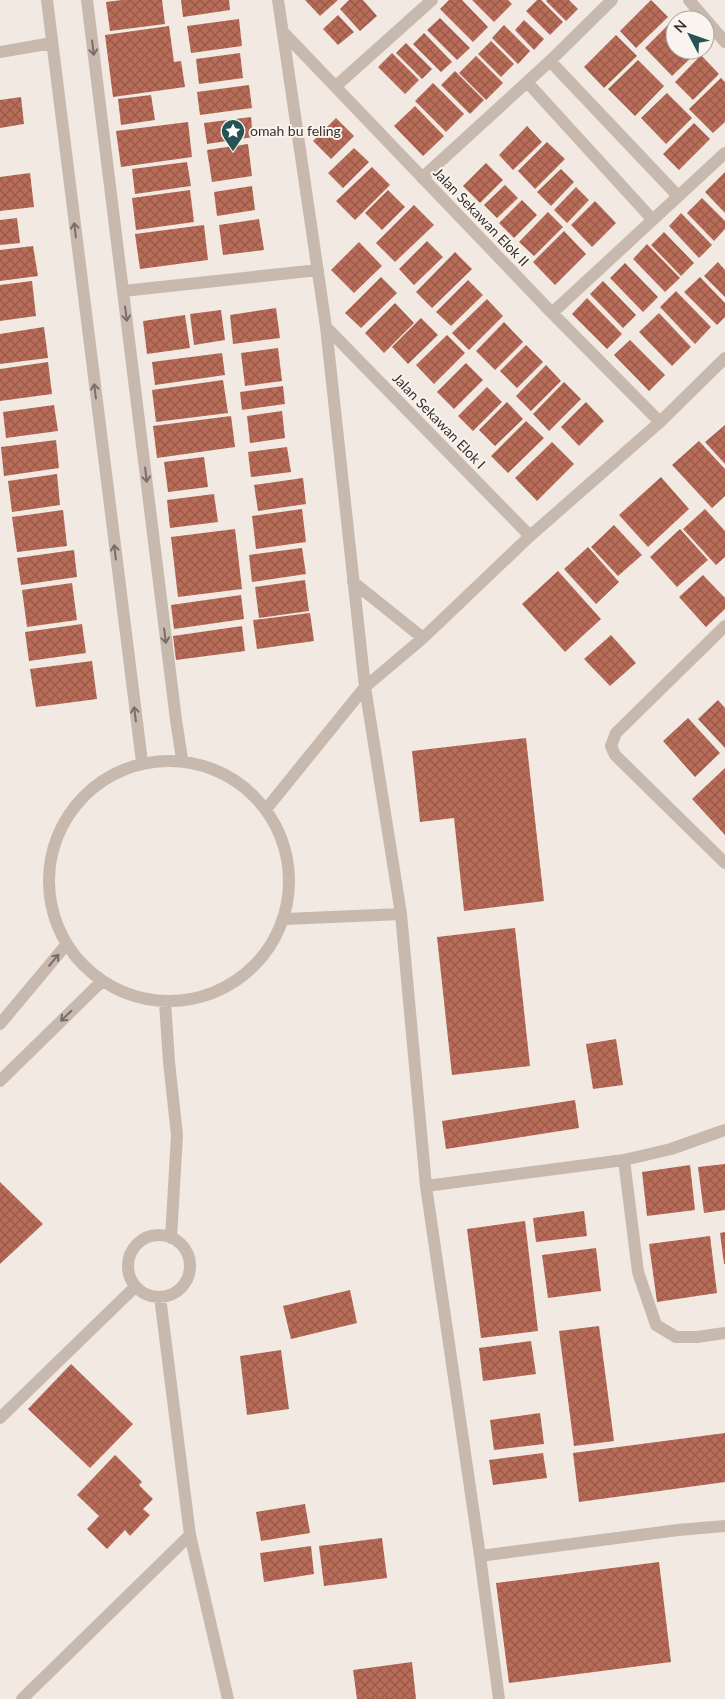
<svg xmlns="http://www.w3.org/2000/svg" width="725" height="1699" font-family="Lato,sans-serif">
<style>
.building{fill:url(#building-cross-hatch)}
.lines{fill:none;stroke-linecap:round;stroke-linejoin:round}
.minor{stroke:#c8b9af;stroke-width:12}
.oneway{stroke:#796d67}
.labels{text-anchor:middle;stroke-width:4;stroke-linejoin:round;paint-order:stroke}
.poi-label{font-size:14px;fill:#382f2c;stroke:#f9f4ee;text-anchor:start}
.street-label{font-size:14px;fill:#382f2c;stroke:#f9f4ee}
</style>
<defs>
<pattern id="building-cross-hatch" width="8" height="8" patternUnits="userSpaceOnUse" patternTransform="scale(1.25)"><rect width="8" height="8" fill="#b96c58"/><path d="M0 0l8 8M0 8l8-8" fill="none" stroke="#975949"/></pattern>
</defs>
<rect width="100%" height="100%" fill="#f1e9e2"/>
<!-- building -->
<path class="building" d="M122,0h40l3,24 -55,7 -4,-29z
M181,0h48l1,10 -47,7z
M305,0h33l-18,16z
M349,0h14l14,16 -17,15 -20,-22z
M449,0h13l26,27 -15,15 -33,-33z
M472,0h36l4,4 -18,18z
M537,0h4l22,22 -13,13 -24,-24z
M547,0h22l9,9 -12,12 -20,-20z
M651,0l17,17 -32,31 -16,-17z
M338,15l16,17 -16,13 -15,-16z
M440,18l30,30 -13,12 -30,-30z
M239,19l3,27 -51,7 -4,-27z
M524,20l20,19 -10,11 -19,-20z
M669,24l6,7v19h19l2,3 -24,23 -27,-28z
M504,25l26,26 -12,13 -26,-26z
M169,26l5,36 7,-1 4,26 -72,10 -8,-62z
M424,33l28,29 -11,10 -28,-28z
M616,35l21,21 -33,32 -20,-21z
M491,41l23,23 -13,13 -23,-23z
M406,43l26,26 -10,10 -26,-26z
M240,53l3,25 -44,6 -3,-25z
M392,53l27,27 -14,14 -27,-27z
M701,55l18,19 -26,26 -18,-18z
M476,56l27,27 -17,17 -27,-27z
M638,60l26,26 -29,30 -27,-27z
M455,71l29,29 -14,14 -29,-29z
M721,78l4,4v40l-12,11 -24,-24z
M433,83l31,31 -18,18 -31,-31z
M249,85l3,23 -52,7 -3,-23z
M667,93l25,25 -26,26 -25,-26z
M151,95l4,25 -34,5 -3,-26z
M21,97l3,27 -24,4v-28z
M415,106l29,30 -21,20 -29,-30z
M251,117l2,20 -46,7 -3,-21z
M336,118l18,18 -23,23 -18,-18z
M188,122l4,35 -71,10 -5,-36z
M694,123l16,16 -31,31 -16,-16z
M527,126l15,16 -29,28 -14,-15z
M547,142l18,17 -30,30 -17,-18z
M248,144l4,32 -40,6 -5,-32z
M354,148l15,14 -26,26 -15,-15z
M187,162l4,24 -56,8 -3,-25z
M486,163l17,17 -23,23 -17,-17z
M372,167l18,18 -35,35 -19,-19z
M561,169l13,13 -23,24 -14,-14z
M725,172v41l-20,-21z
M30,173l4,34 -34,4v-34z
M505,185l13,13 -21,20 -13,-13z
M252,186l3,24 -38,6 -3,-24z
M576,187l13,13 -22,23 -13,-13z
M190,190l4,32 -58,8 -4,-32z
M388,190l17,17 -23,23 -17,-17z
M702,198l23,23v8l-11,12 -27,-28z
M522,200l15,15 -23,23 -15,-15z
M595,201l21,22 -24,24 -21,-22z
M414,205l20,20 -39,37 -19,-19z
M548,212l15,15 -29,29 -15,-14z
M681,213l31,32 -13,13 -30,-32z
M17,218l3,25 -20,2v-25z
M259,219l5,31 -41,5 -4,-30z
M204,225l4,35 -68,9 -5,-35z
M564,231l22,23 -31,31 -22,-23z
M664,232l30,31 -13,13 -30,-31z
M427,241l16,16 -29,28 -15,-16z
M359,242l23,24 -28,27 -23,-23z
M647,244l33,34 -15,14 -32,-33z
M33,246l5,30 -38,5v-31z
M455,252l17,17 -40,39 -16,-16z
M718,262l7,8v27l-21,-21z
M625,263l33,34 -15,15 -33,-34z
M381,277l16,16 -36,35 -16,-15z
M700,277l25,26v14l-8,8 -33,-33z
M468,280l15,15 -32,31 -15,-14z
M32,281l4,35 -36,5v-36z
M603,281l33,34 -13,13 -33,-34z
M676,291l35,36 -16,17 -35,-37z
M587,298l35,36 -15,15 -35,-35z
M487,299l16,17 -34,34 -17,-17z
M395,303l19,20 -30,30 -19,-20z
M276,308l4,30 -47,6 -3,-29z
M221,310l4,30 -31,5 -4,-31z
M659,313l32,34 -19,19 -33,-34z
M185,315l5,33 -43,6 -4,-33z
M421,318l17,17 -30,29 -16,-17z
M504,322l19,20 -28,28 -19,-19z
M44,327l4,31 -48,6v-30z
M447,335l18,18 -31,31 -18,-19z
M630,340l35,35 -16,16 -35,-36z
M526,345l17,17 -26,26 -17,-17z
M278,348l4,33 -37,5 -4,-33z
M222,353l3,22 -70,10 -3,-23z
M48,362l4,32 -52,7v-32z
M466,363l17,17 -29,29 -17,-17z
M546,365l15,16 -30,30 -15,-15z
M223,380l5,33 -72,9 -4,-32z
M564,382l17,17 -32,32 -16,-17z
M283,386l2,18 -43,6 -2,-18z
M487,387l15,15 -29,29 -15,-15z
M507,402l16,17 -28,27 -16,-16z
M586,402l18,19 -25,25 -18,-19z
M54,405l4,26 -52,7 -3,-26z
M282,411l3,27 -35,5 -3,-27z
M231,416l4,31 -78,11 -4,-32z
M526,421l18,17 -36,35 -17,-17z
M725,425v39l-20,-22z
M56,440l3,28 -55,8 -3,-29z
M699,441l26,28v27l-13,12 -40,-43z
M552,442l22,22 -37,37 -22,-23z
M287,447l4,25 -40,5 -3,-25z
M204,457l4,30 -40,5 -4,-30z
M57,474l3,31 -48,7 -4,-31z
M661,477l28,32 -41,38 -29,-32z
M303,478l3,26 -48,7 -4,-26z
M214,494l4,28 -48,6 -3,-28z
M302,509l4,33 -50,7 -4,-33z
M705,509l20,22v26l-9,8 -33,-36z
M63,510l4,36 -50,6 -5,-35z
M614,525l28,30 -24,21 -27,-29z
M235,529l7,60 -64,8 -7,-60z
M680,529l28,31 -31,27 -27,-30z
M588,547l31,35 -23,22 -32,-35z
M302,548l4,26 -54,8 -3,-27z
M74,550l3,27 -56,8 -4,-27z
M558,571l43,48 -36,33 -43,-48z
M703,575l22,23v11l-19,18 -27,-30z
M305,580l4,31 -50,7 -4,-31z
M72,583l5,37 -50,7 -5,-37z
M241,595l3,24 -70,10 -3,-24z
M310,613l4,28 -57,8 -4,-29z
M82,624l4,29 -57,8 -4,-29z
M242,626l3,25 -69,9 -3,-24z
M611,635l25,28 -26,23 -26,-27z
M92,661l5,38 -61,8 -6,-38z
M718,700l7,8v40l-27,-29z
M688,718l32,35 -25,24 -32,-36z
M526,738l18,163 -80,10 -10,-93 -34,4 -8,-71z
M725,768v67l-33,-36z
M515,928l15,138 -78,9 -15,-138z
M616,1039l7,46 -30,4 -7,-45z
M575,1100l4,28 -133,21 -4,-28z
M725,1164v46l-21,3 -6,-46z
M690,1165l5,45 -48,6 -5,-44z
M0,1182l43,42 -43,40z
M584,1211l3,25 -51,6 -3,-24z
M525,1221l13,110 -57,7 -14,-109z
M725,1232v32h-1l-4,-31z
M710,1236l7,57 -60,9 -8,-58z
M596,1248l5,43 -53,7 -6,-43z
M350,1290l7,33 -66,16 -8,-33z
M599,1326l15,115 -40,5 -15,-115z
M531,1341l5,33 -53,7 -4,-33z
M281,1350l8,59 -42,6 -7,-59z
M71,1364l62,60 -43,44 -62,-59z
M540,1413l4,31 -50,6 -4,-30z
M725,1433v49l-146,20 -6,-49z
M543,1453l4,25 -54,7 -4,-25z
M115,1455l27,27 -3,3 14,14 -10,10 7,6 -20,21 -5,-6 -18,19 -20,-20 12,-13 -22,-21z
M305,1504l5,29 -49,8 -5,-29z
M382,1538l5,40 -63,8 -5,-40z
M311,1546l3,28 -50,8 -4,-29z
M659,1562l12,100 -162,21 -13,-100z
M412,1662l4,37h-59l-4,-29z"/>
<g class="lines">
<!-- minor -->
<path class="minor" d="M47,0l95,762
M87,0l89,720 6,39
M278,0l48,327 39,360 36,227 25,272 54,370 19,143
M689,0l36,42
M283,32l269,281 108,109
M0,52l52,-9
M550,61l128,135
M527,82l125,137
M336,86l96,-86
M422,178l128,-117 62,-61
M123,291l195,-21
M552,313l173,-160
M326,327l204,209
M353,582l70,56
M725,626l-109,107 -5,13 4,9 110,108
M49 881a120 120 0 1 1 240 0a120 120 0 1 1-240 0Z
M267,808l98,-121 58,-49 107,-102 130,-114 65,-64
M285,919l116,-5
M165,1002l4,60 8,73 -6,103
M0,1024l66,-79
M0,1081l101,-99
M624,1160l14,112 18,53 20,12h21l28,-4
M426,1186l198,-26 47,-11 54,-19
M128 1266a31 31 0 1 1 62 0a31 31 0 1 1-62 0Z
M160,1297l30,238 38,164
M0,1418l135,-131
M480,1556l198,-26 47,-4
M22,1699l168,-164"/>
</g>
<!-- one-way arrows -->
<defs><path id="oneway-shaft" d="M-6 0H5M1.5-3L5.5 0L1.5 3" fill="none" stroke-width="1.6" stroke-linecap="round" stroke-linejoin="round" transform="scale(1.25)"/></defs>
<g class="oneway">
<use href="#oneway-shaft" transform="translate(93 48) rotate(83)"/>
<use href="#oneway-shaft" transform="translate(75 230) rotate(-97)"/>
<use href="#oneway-shaft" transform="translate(126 314) rotate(83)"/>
<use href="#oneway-shaft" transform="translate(95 391) rotate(-97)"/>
<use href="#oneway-shaft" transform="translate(146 475) rotate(83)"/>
<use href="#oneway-shaft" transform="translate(115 552) rotate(-97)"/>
<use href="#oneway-shaft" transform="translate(165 636) rotate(83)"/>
<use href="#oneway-shaft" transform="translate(135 714) rotate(-97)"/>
<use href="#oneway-shaft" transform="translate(54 960) rotate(-50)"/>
<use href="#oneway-shaft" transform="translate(66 1016) rotate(136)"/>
</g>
<!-- icons -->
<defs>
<g id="sight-pin" transform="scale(1.25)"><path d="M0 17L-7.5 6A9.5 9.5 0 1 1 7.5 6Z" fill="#265455" stroke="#f9f4ee"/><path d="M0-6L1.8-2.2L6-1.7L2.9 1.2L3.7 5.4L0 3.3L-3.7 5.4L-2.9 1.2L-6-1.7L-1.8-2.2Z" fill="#fff"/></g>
</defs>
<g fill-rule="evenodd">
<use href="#sight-pin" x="233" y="131"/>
</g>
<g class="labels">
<!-- poi labels -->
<g class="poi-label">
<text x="250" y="136">omah bu feling</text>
</g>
<!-- street labels -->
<g class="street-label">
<text transform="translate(481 217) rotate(46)" y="5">Jalan Sekawan Elok II</text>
<text transform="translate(439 421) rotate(46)" y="5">Jalan Sekawan Elok I</text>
</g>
</g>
<!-- north arrow -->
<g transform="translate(690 35) rotate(311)"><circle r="24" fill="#f9f4ee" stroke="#aca5a0"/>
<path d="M0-4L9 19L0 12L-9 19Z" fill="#265455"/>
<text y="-8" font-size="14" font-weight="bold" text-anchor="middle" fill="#382f2c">N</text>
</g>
</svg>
